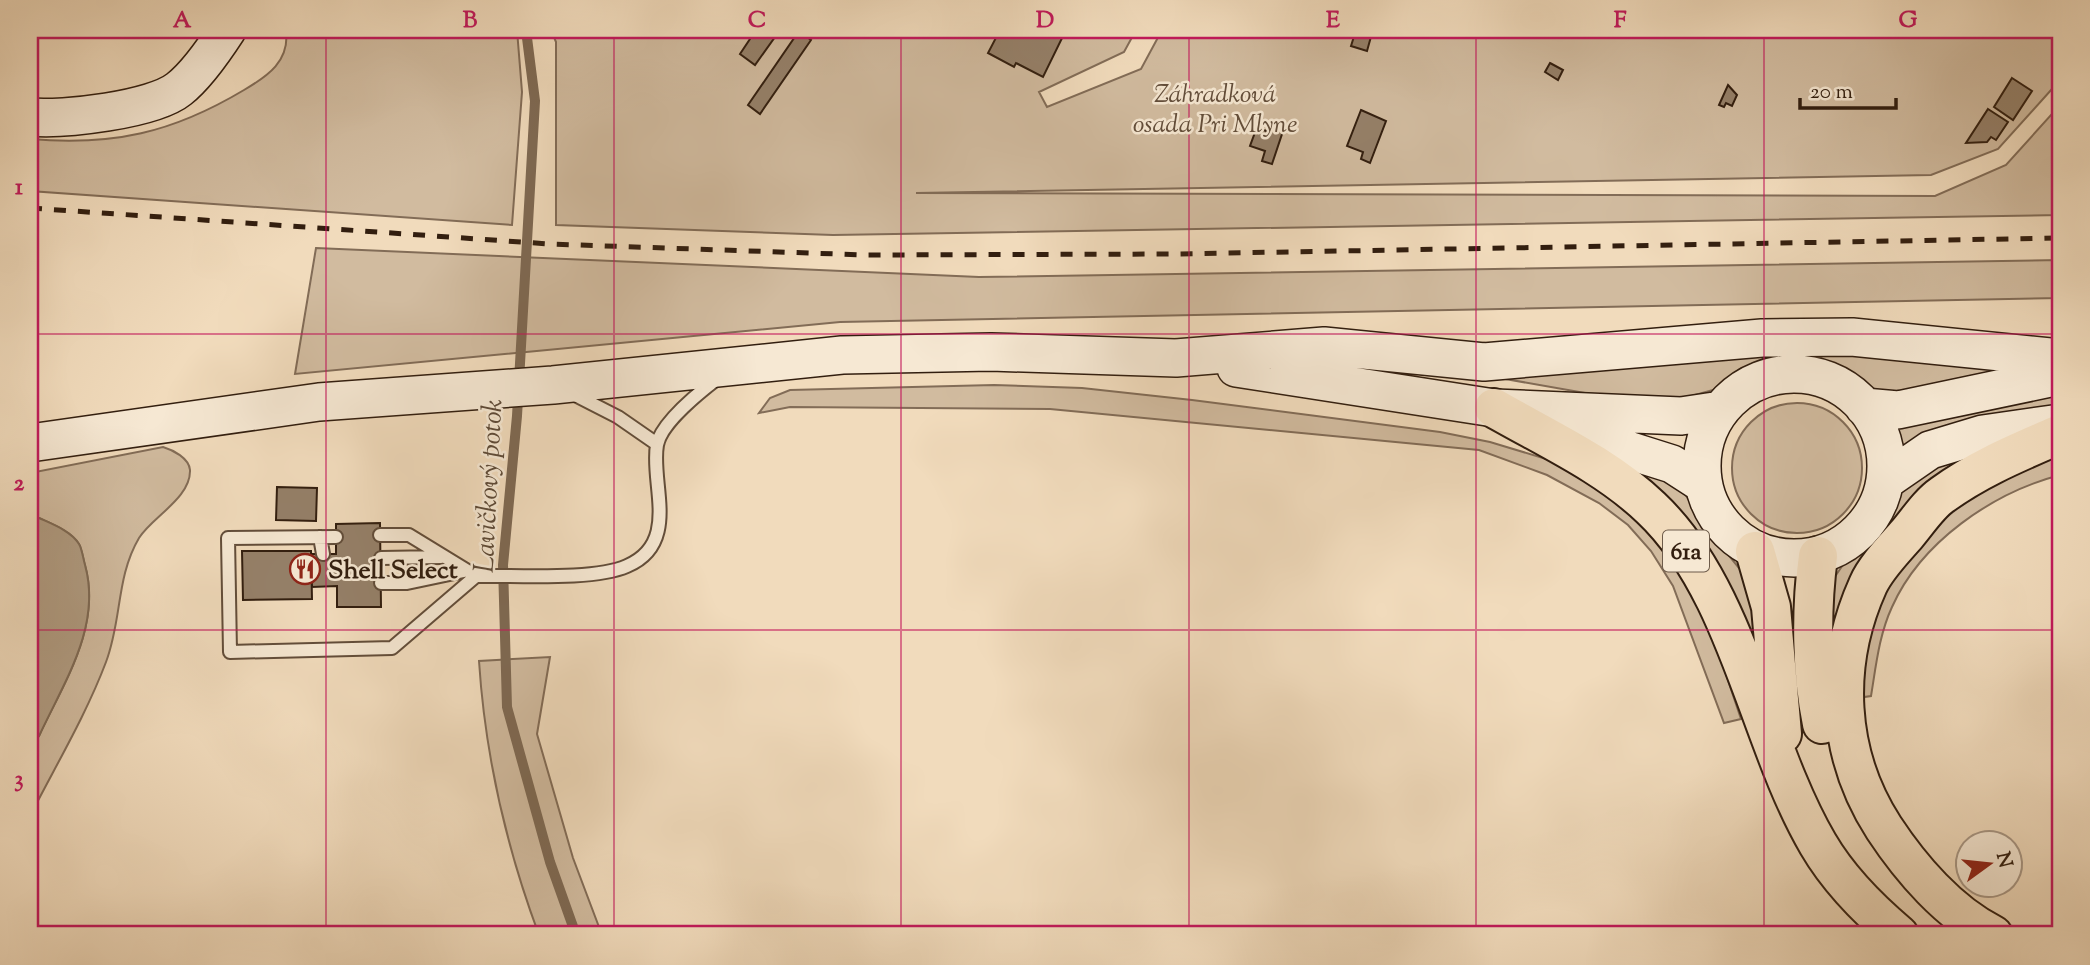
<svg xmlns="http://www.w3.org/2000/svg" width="2090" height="965" font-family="'Sorts Mill Goudy',serif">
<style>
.green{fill:#d1bb9f;stroke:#826c57;stroke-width:2}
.water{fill:#b09b81;stroke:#7e6953;stroke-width:2}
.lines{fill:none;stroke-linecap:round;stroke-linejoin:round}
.stream{stroke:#7e6953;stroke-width:10}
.building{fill:#958069;stroke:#321e0f;stroke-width:2}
.lane-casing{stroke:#624d3a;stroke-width:16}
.secondary-casing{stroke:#321e0f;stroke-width:40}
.primary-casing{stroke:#321e0f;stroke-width:42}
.lane{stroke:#f6e8d3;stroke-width:12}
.secondary{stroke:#f6e8d3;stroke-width:37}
.primary{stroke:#f1dbbc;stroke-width:38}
.rail{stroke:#321e0f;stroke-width:5;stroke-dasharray:12 12;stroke-linecap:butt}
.grid{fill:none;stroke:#c2185b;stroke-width:2;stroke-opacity:0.55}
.labels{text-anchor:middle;stroke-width:5;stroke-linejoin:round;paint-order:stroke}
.shield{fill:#f6e8d3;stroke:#6d5b4a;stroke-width:2}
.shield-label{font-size:24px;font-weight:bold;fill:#321e0f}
.park-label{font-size:26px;font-style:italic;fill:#624d3a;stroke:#f6e8d3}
.poi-label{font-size:26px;font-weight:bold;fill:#321e0f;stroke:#f6e8d3;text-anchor:start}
.water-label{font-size:28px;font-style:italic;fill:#5e4a37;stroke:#f6e8d3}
.neatline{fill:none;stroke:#c2185b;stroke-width:2.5}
.grid-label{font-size:23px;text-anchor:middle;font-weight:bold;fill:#c2185b}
</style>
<rect width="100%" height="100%" fill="#f1dbbc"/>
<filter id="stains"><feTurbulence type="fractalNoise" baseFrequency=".00286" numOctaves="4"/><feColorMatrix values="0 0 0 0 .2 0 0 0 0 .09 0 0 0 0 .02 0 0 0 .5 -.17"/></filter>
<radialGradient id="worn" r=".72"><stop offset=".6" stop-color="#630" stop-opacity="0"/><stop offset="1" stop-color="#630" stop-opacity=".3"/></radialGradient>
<!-- green -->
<path class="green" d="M286,30h231l5,62 -10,133 -482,-34v-52c83,7 142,-6 214,-49 24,-14 46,-29 42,-60z
M551,30h585l-12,22 -85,40 8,15 94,-38 21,-39h898v50l-62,69 -67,26 -1015,18 1019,3 71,-31 54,-60v110l-1227,20 -277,-10v-183z
M316,248l663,29 1081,-17v38l-1220,24 -545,52z
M1757,351l133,5 121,14 -115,26 -27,-9 -35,-23 -62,-6 -32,11 -27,21 -43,12 -85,-9 -91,-16z
M994,385l88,3 110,12 248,32 50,10 66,20 46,24 60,56 48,85 31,92 -17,4 -51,-137 -22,-35 -23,-26 -29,-22 -52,-28 -68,-25 -429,-41 -260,-2 -31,6 11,-15 20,-8z
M2060,391v15l-160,47 -9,-30z
M1732 468a65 65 0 1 1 130 0a65 65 0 1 1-130 0Z
M163,447c10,3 26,11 27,23 1,28 -38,47 -51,68 -23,39 -17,82 -33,124 -20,53 -50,103 -76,154v-69l9,-11c25,-54 63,-110 46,-171 -2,-6 -3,-16 -6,-21 -8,-13 -27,-20 -40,-26l-9,3v-48z
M1987,449l-62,44 -97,183 4,-95 19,-28 29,-26 22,-38 30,-27z
M2060,453v22c-68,18 -139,67 -168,132 -13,28 -16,59 -21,89l-14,2c8,-95 51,-166 134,-215 21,-13 47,-20 69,-30z
M1620,460l55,19 37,56 36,44 15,113z
M550,657l-13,77 36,124 29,77h-63c-32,-86 -54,-181 -60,-274z"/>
<!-- water -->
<path class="water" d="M39,518c13,6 32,13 40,26 3,5 4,14 6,21 17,61 -21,117 -46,171l-9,11v-226z"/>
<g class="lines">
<!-- stream -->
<path class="stream" d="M526,30l9,71 -18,315 -14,149 4,142 43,155 26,73"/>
</g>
<!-- building -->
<path class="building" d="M756,30h24l-25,35 -15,-11z
M1000,30h60l5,2 -22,45 -27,-14 -2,4 -26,-14z
M1356,30l16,3 -5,18 -16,-5z
M799,31l12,9 -51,74 -12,-9z
M1550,63l13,7 -5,10 -13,-8z
M2012,78l20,13 -19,29 -19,-13z
M1728,85l9,10 -5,11 -6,-3 -2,4 -5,-2z
M1988,109l20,13 -12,18 -5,-3 -4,5 -21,1z
M1361,110l25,11 -16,42 -9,-4 2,-7 -16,-6z
M1257,127l14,6 1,-6 11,4 -11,33 -10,-3 3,-10 -15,-5z
M277,487l40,1 -1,33 -40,-1z
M380,523l1,84h-44v-21l-25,1 -1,-33h25v-30z
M242,551h69l1,48 -69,1z"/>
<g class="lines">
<!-- lane casing -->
<g class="lane-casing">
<path id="lane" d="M573,394l45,23 39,27
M320,537l3,17
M336,537l-108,1 2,114 162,-4 84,-72 -67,-41h-29
M381,558l60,-1
M476,576c39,-1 117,5 151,-10 54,-23 23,-83 30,-121 4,-22 44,-54 61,-67
M381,583h26l57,-12"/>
</g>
<!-- secondary casing -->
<g class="secondary-casing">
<path id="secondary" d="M30,117c33,3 123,-7 149,-28 18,-14 35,-39 48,-59
M1236,368l258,40 187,8 40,-6
M1702 466a92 92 0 1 1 184 0a92 92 0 1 1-184 0Z
M1864,407l34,3 162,-34
M1542,423l130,41 31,20
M30,443l289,-41 234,-17 289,-30 149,-3 185,6 148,-12 160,16 278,-24 90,-1 208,21
M1885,481l45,-31 53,-16 77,-11"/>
</g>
<!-- primary casing -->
<g class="primary-casing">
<path id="primary" d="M1494,408c54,31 112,57 157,100 88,83 107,234 167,336 21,36 50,65 81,91
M1755,551l16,56 11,127
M1818,556c-7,53 -7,115 4,168
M1993,935c-44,-22 -82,-66 -109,-107 -48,-74 -52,-163 -16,-243 8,-18 26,-36 39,-51 11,-13 22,-30 35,-39 37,-27 77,-43 118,-61"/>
</g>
<!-- lane -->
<use href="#lane" class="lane"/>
<!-- secondary -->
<use href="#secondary" class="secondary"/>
<!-- primary -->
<use href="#primary" class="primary"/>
<!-- rail -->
<path class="rail" d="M30,208l520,36 317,11 307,-1 886,-16"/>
</g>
<!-- grid -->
<path class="grid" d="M326,30v905M614,30v905M901,30v905M1189,30v905M1476,30v905M1764,30v905M30,334h2030M30,630h2030"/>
<!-- icons -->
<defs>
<g id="restaurant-ring" transform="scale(1.575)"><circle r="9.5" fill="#f6e8d3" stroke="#8f2418" stroke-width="1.5"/><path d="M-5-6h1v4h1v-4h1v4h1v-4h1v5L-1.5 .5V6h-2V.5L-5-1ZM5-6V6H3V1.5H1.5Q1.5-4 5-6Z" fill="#8f2418"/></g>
</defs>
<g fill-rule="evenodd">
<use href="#restaurant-ring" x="305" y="569"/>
</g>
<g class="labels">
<!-- shield labels -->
<rect class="shield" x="1663" y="530.5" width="46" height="41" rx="5"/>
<g class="shield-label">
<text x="1686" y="559">61a</text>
</g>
<!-- park labels -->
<g class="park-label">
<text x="1215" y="102">Záhradková<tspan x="1215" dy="30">osada Pri Mlyne</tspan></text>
</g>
<!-- poi labels -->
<g class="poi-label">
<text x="328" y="578">Shell Select</text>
</g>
<!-- water labels -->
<g class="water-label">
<text transform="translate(487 486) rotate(-87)" y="10">Lavičkový potok</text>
</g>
</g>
<!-- margin -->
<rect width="2090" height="965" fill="none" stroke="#f1dbbc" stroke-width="77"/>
<!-- north arrow -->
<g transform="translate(1989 864) rotate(75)"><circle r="33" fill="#f6e8d3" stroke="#a89785" stroke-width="2"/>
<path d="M0-5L12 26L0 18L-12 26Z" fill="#8f2418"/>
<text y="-10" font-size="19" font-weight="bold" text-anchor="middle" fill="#321e0f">N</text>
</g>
<!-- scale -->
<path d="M1800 98v10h96v-10" fill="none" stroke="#321e0f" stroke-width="3.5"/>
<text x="1810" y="98" font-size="21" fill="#321e0f" stroke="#f6e8d3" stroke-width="5" paint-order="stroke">20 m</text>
<rect x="38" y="38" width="2014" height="888" class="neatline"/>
<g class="grid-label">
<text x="182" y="27">A</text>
<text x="470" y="27">B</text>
<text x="757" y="27">C</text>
<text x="1045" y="27">D</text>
<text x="1333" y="27">E</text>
<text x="1620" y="27">F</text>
<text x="1908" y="27">G</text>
<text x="19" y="194">1</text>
<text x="19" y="490">2</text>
<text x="19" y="786">3</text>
</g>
<rect width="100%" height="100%" filter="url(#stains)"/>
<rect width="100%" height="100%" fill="url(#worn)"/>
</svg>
